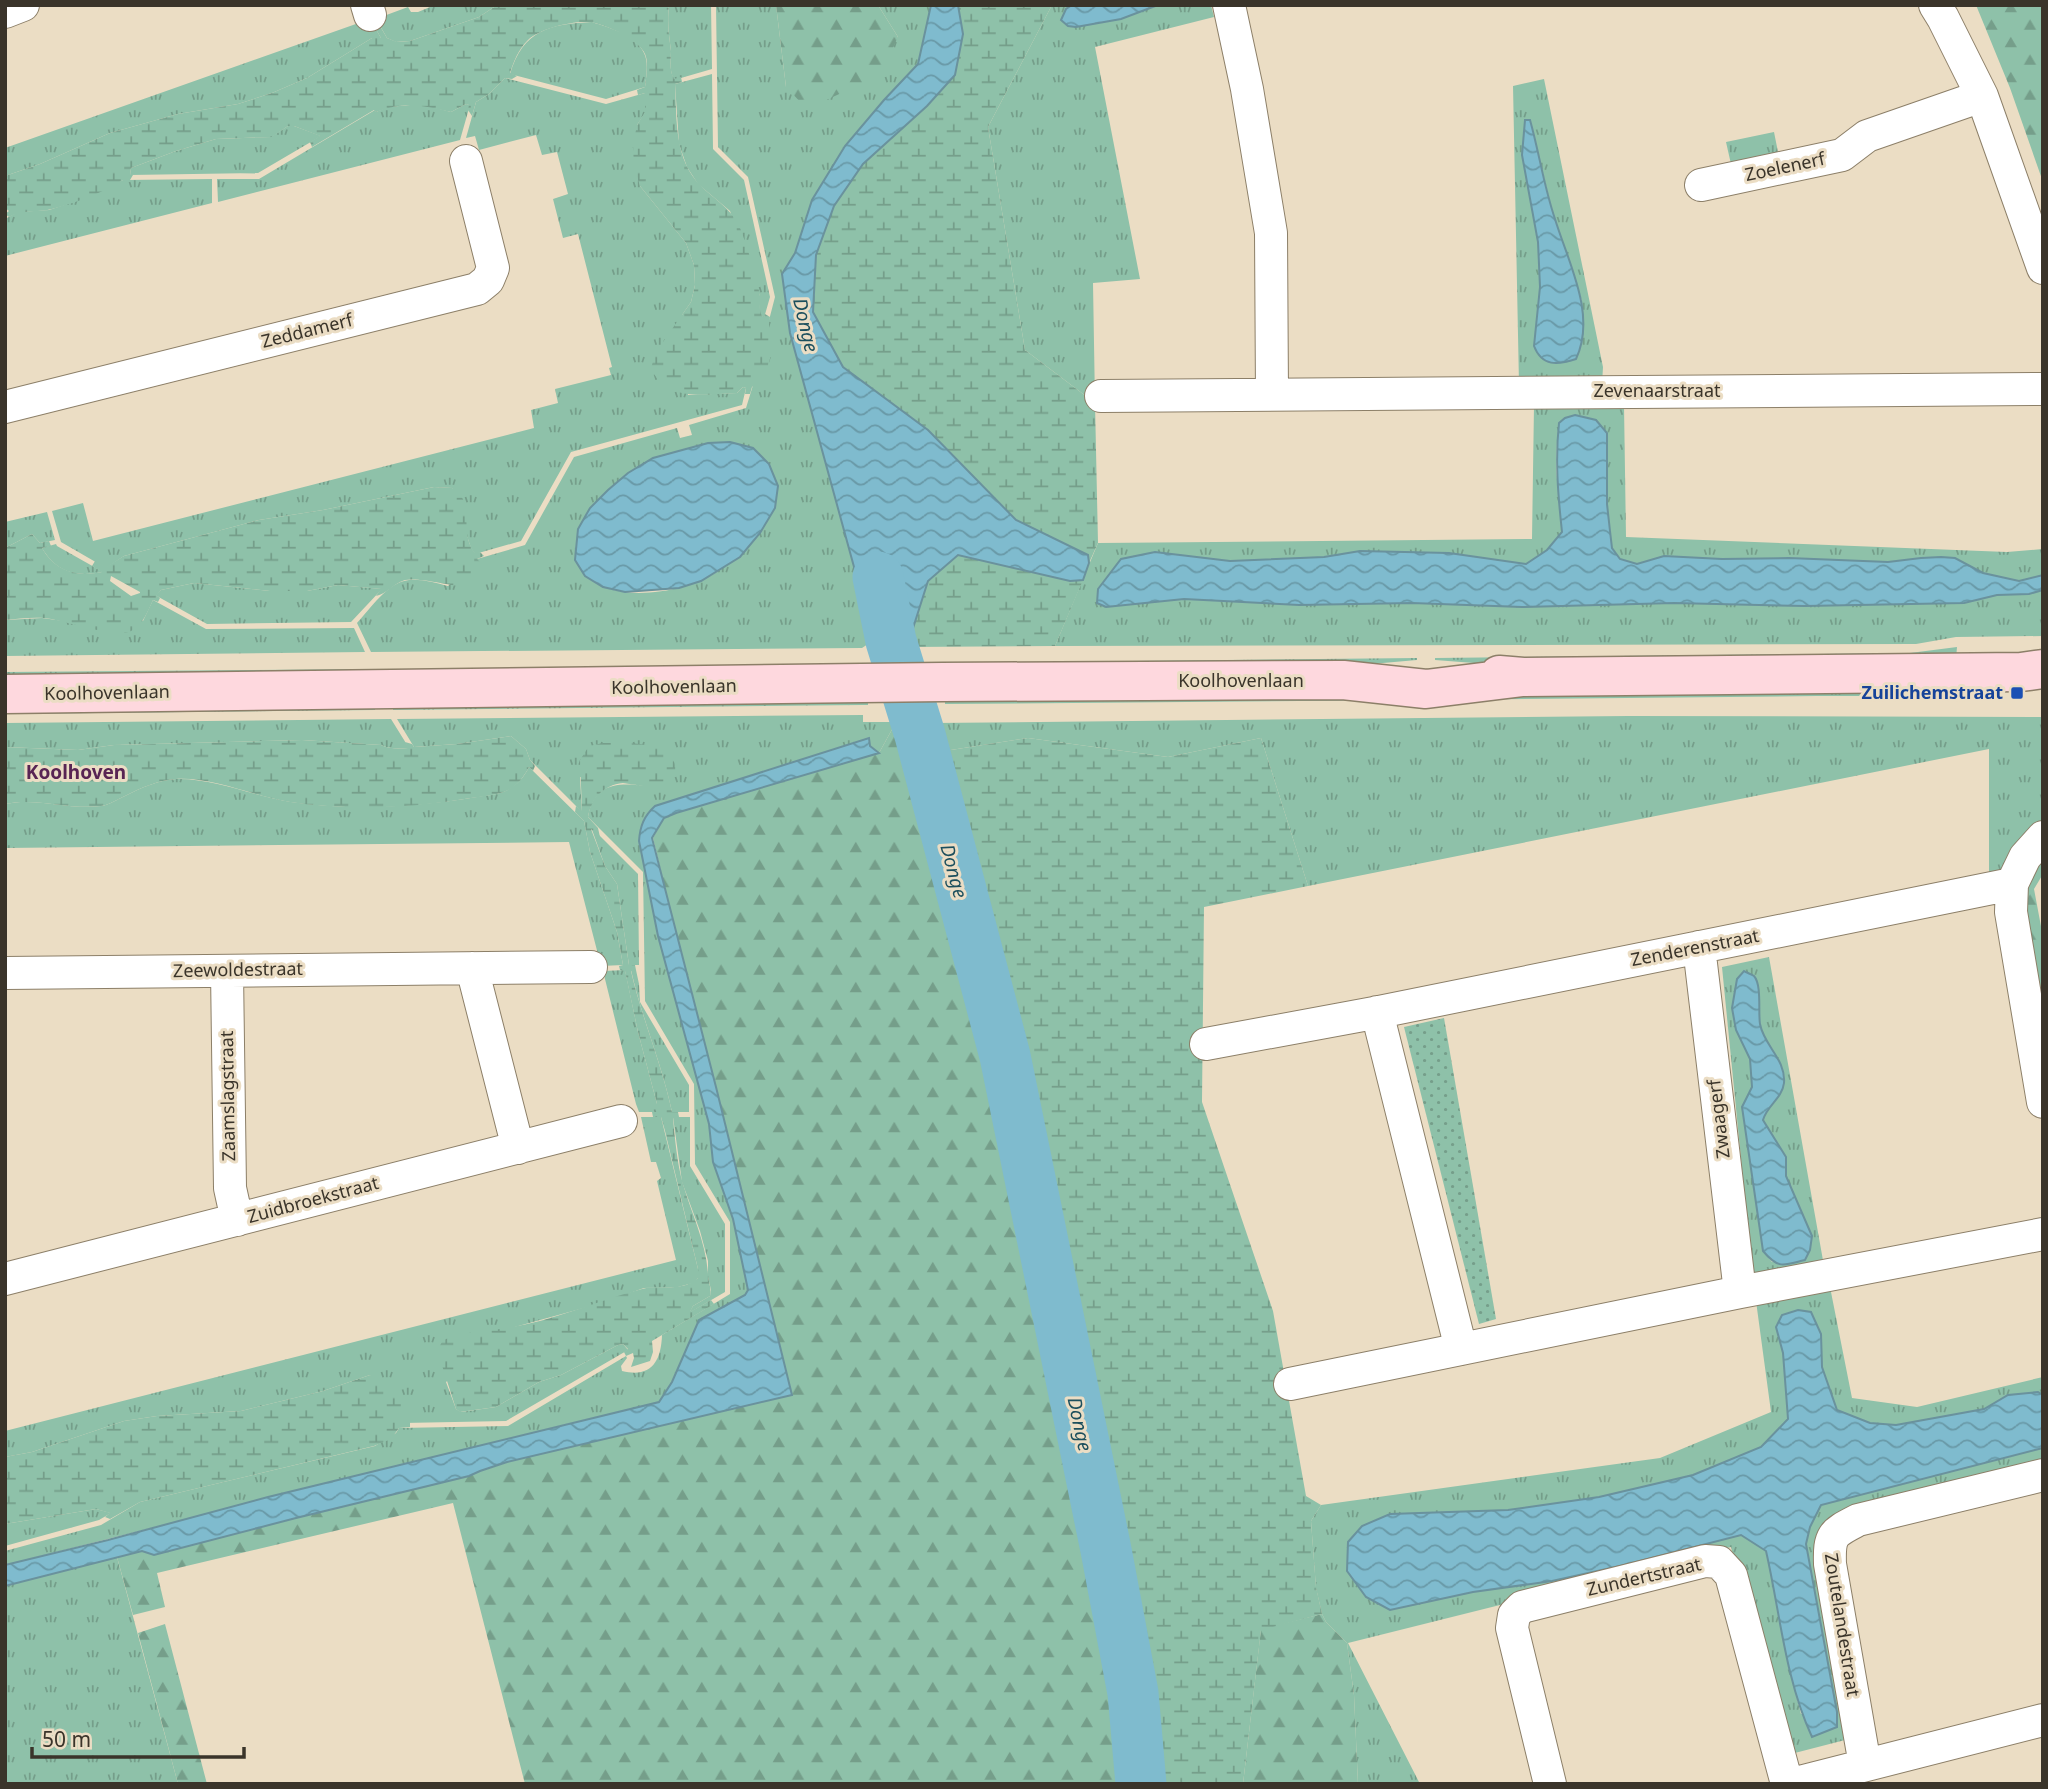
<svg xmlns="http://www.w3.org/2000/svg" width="2048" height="1789" font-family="'Noto Sans',sans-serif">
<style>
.grass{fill:url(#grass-tufts);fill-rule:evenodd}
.forest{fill:url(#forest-firs)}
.wetland{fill:url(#wetland-marsh);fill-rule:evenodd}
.park{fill:url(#park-dots)}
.water{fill:url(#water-waves);stroke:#6a929d;stroke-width:2}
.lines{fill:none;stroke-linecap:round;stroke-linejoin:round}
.river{stroke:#7fbbce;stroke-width:51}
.street-casing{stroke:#8c7f68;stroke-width:34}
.secondary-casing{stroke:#8c7f68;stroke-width:41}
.street{stroke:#fff;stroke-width:32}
.secondary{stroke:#fed8de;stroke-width:38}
.transit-dot{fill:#1a4fb4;stroke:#ebddc4;stroke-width:2.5}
.labels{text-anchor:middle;stroke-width:6;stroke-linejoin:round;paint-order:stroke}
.street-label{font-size:18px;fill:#3a342a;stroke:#ebddc4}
.transit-label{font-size:18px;font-weight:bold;fill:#164399;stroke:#ebddc4;text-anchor:end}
.water-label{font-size:19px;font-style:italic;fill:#1c4f5d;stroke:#ebddc4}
.neighbourhood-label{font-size:19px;font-weight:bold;fill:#582453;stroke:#ebddc4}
</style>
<defs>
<pattern id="grass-tufts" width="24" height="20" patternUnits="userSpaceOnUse" patternTransform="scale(1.75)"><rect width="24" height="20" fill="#8ec1a9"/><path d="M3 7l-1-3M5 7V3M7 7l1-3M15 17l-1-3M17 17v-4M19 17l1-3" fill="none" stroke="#759e8a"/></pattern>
<pattern id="forest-firs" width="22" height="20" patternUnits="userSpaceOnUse" patternTransform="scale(1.75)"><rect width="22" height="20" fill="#8ec1a9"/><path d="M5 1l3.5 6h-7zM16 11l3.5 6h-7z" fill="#759e8a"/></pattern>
<pattern id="wetland-marsh" width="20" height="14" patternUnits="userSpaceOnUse" patternTransform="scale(1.75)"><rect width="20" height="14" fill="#8ec1a9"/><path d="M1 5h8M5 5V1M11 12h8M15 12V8" fill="none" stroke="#759e8a"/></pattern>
<pattern id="park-dots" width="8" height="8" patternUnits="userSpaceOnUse" patternTransform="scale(1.75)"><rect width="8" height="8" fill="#8ec1a9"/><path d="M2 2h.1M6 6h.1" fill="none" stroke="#759e8a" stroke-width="1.8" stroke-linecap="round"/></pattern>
<pattern id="water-waves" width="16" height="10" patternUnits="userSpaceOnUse" patternTransform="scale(1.75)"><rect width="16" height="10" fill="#7fbbce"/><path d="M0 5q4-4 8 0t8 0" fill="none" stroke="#6999a7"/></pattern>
</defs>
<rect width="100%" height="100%" fill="#ebddc4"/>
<!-- grass -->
<path class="grass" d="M435,5h62l-18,12 -69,24 -14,1 -9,-4 -12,-21h6l27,-10 3,5h7z
M669,5h42l1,64 -38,11c-5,-10 -3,-19 -3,-29 -2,-17 -4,-27 -2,-46z
M716,5h60l10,82 112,-50 -20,-32h53l-13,59 -34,36 -39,46 -33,54 -17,53 -13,21 8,59 84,307 -12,8 -491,4 -14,-29c13,-14 31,-41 52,-43 13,-1 27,3 39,6l29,-27 48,-14 49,-88 103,-29 3,10 12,-3 -3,-10 57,-17 23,-75 -1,-9 7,-27 -27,-120 -30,-30zM730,442l23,6 25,38c-5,31 -13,42 -36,64 -7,6 -13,13 -20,18 -23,19 -69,28 -98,24 -7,-1 -14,-3 -21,-5l50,-129 55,-15z
M1052,5h159l3,12 -119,30 45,232 -47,4 2,120 -70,-53 -37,-223z
M370,19l11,19h-9l-65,40 -35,15 -34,11 -60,10 -68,19 -70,31 -35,12v-28z
M592,22c18,6 44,13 52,31 5,10 2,24 1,34l-39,12 -96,-25c13,-44 40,-50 82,-52z
M712,74l1,75 31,31 26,117 -6,21 -5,-5 1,-17 -30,-85 -32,-27 -11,-17 -8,-23 -4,-60z
M505,78l101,26 39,-11v20l-8,12 3,61 46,57 8,22 1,20 -4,17 -9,13 6,80 49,-2 6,-6 3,1 -4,17 -171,47 -50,89 -46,13 -4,-6 -6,-18 1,-17 -14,-25 -18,-1 -111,23 -64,10 -135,36 -18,12 -45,-26 -9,-31 31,-8 10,38 441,-113 -3,-18 27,-7 -3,-14 56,-14 -2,-7 3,-1 -34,-133 -15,4 -10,-39 15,-5 -11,-42 -15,3 -6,-20 -57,15 -4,-14 -9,2 10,-36 13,-8z
M1544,79l59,288 -1,17h-83l-6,-298zM1525,120h5l24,98 28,83 -48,45 6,-59 -2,-45 -14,-106z
M421,104l30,8 15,-8 4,1 -10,35 -242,62 -1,-23h42l116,-69 1,2 12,-5z
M288,126h6l27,10 -63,37 -128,2 1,-7 45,-17 40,-12 55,-2z
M1774,132l6,30 -47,11 -7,-31z
M212,179v24l-207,53v-37l13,-7 31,-2 24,-8 50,-22z
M1534,405h90l2,132 381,15 36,-3v26l-24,6 -36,-8 -28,-15 -14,-1 -20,1 -33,4 -99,-4 -67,1 -58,-3 -27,8 -17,-5 -8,-11 -5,-44 -50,-64 -1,29 6,63 -15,18 -21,14 -77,-11 -89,-2 -36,6 -94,4 -75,-9 -34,7 -23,30 8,18 78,-8 115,6 113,-2 110,4 152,-4h290l33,-8 32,-1 14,-4v46l-87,1 -40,7 -861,2 43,-103 434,-4z
M47,512l8,28 -15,3 -8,-9 -27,14v-26z
M56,544l1,2 46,26c-27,5 -46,1 -61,-24z
M194,583l76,8h37l31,-6 44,4 -31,33 -144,2 -52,-29 6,-5z
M153,600l53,29 148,-1 11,24 -360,4v-36l37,-2 22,3h79z
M1957,647l-1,12 -469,5 -52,-4v-2l475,-5z
M1417,658v2l-57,5 -416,-2z
M375,669v1l-370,9v-7z
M1957,688l1,12 -41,-4h-100l-382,4 50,-7z
M1365,695l53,5 -473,4v-4z
M868,700v5h-5l-470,5v-2z
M5,707l370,1v2l-370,4z
M863,715v7h32v2l-16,29 -9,-7 -1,-8 -214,68 -15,27 -1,8 19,95 51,188 4,38 20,57 15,71 -2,5 -47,25 -27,62 -13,20c-219,52 -436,108 -654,163v-14l96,-26 39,-23 235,-56 21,-13 3,-5 109,-2 118,-70 1,2 -6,8 1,5c29,7 39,-9 40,-36l68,-41v-72l-35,-58 -1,-80 -49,-83 -2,-129 -55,-55c5,-32 28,-35 56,-31l-64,-9 2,35 -52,-52 -4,-11 -15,-13 -54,8 -43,3 -17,-28z
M1629,716l414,1v109l-41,49 -13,2v-128l-681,137 -47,-148 -93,19 -140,-19 -90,14 -6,-29z
M391,719l18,29c-11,1 -19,1 -28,-3l-79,-5 -188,5 -36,5 -73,-3v-24z
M529,767l55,54 6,31 27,80 6,33 -22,1 -32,-124 -564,6v-44c31,-7 63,6 96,2 8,-1 17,-7 24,-10 16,-8 33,-16 51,-17 39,-1 76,17 115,23 61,9 124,5 186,-5 11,-2 26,-2 35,-10 8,-5 13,-12 17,-20z
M591,827l47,47 1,91h-10l-12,-81 -12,-18z
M1769,957l55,309 -71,14 -31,-313zM1759,1015c2,16 6,28 17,40l-1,47 -9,9 -3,9 23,37v19l26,60 -40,26 -9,-11 -21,-144 10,-20 -2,-28z
M625,970l13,62 19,72v8h-18l-3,-8 -33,-133z
M631,970h5l3,14 1,18 49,83v27h-17c-10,-48 -30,-93 -41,-142z
M641,1117h20l37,152v9l-5,5 -15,4 -34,1 -42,15 -91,25 -65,54 10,27 5,3 35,-5 43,-25 22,-7 57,-30 5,-1 5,6 -122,71 -103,2 -33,-48 -47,16 -82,20 -84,5 -33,5 -92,31 -27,5v-26l671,-171 -19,-79 4,-3 -5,-16h-5z
M673,1117h17v49l35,58v68l-36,21 4,-7 17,-10 1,-6 -3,-13v-16l-8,-30 -18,-49z
M1830,1287l22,111 65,9 126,-30v18l-5,-3 -30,3 -24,14 -88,16 -26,-2 -33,-12 -15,-44 -1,-33 -45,-7 7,26 5,66 -27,28 -68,28 -94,22 -91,13 -118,4 83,78 79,-11 68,-15 121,-31 25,16 27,132 8,31 35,-2 -30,-168 4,-17 11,-22 222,-57v18l-206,50 12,223 -62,16 -56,-208 -383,96 72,141h-62l-4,-89 -7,-52 -21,-21 -4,-8 -6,-26 -5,-67 10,-16 339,-47 111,-46 -15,-111z
M96,1509l15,4 -12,7 -94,26v-22z
M117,1557l61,227h-173v-201z"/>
<!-- forest -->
<path class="forest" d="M776,5h102l20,32 -18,38 -73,34 -21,-22z
M1976,5h67v177l-33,-94z
M932,723l114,493 53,268 20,92 24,155 5,53h-623l-72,-281 -296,70 8,34 -32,8 -16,-58 669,-163 -133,-556 11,-20 12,-5 203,-60 16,-29z
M2043,854v20l-9,15 9,48v97l-23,-131z
M1322,1614l4,8 21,21 7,52 4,89h-115l18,-155z
M165,1624l42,160h-29l-40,-151z"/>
<!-- wetland -->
<path class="wetland" d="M497,5h172c-2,19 0,29 2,46 0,10 -2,19 3,28l7,-2 1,5 -7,2c2,36 -1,75 26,102 12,12 29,22 37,38 6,10 20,59 22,72 1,7 -2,13 2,20l2,1 1,-3 5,3c-3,12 2,23 1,35 -1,13 -8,28 -19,35l-2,7h-5l1,-6 -3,-1 -6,6c-31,1 -71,10 -86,-25l5,-16 35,-50 4,-17 -1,-20 -8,-22 -46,-57 -6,-19 -1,-22 4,-20 8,-13v-19l-7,2 -1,-5 8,-3c1,-10 4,-24 0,-33 -3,-7 -13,-15 -20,-18 -9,-6 -19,-10 -30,-13 -18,-4 -54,5 -67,17 -10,10 -14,21 -18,33l7,3 -5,3 -7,-1 -16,16 -13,8 -4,14 -4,-6 1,-5 -3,-1 -15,8c-29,-7 -46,-11 -75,0l-2,-2 -62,37 -2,-5 10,-6 -26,-10h-6l-16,11 -56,2 -40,12 -45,17 -1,7h3l-3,5h-7c-21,13 -47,23 -71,29 -16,4 -28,0 -43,8l-4,-3 4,-3 -4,-3v-32l35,-12 70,-31 68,-19 60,-10 34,-11 35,-15 65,-40h9l-7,-12h6l7,12 10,4 13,-1 69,-24z
M958,5h94l-64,122 37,223 70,53 3,140 -9,20 -2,-8 -71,-35 -88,-90 -85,-63 -30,-55 3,-57 18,-49 29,-42 64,-58 36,-72z
M434,487l18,1c3,2 7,5 9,8 11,14 -1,38 14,57l5,-1 4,4 -7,3 3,3 1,12 -14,13c-16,-1 -48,-10 -62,-7 -11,3 -18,14 -29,16l5,-7 -43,-4 -31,6h-37l-76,-8 -33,7 -5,5 4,3 -2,4 -5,-2c-5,11 -10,25 -22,31 -17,8 -66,-11 -87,-13 -13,-1 -26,1 -39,2v-72l27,-14 8,9 9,-2 2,5 -9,2c14,24 35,29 60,24l-10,-6 3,-5 11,6 18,-11 135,-36 64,-10zM111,576l29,16v1l-9,3 -21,-15z
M958,555l112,26 13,-1 -28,66 -148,1 21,-66z
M511,736l15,13 4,11 5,6 -2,5 -4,-4c-4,8 -10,16 -17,21 -11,7 -28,8 -41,10 -59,10 -121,13 -181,4 -38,-6 -76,-25 -114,-23 -18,1 -35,9 -51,17 -7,3 -16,9 -24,10 -33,4 -66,-9 -96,-2v-57l73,3 36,-5 188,-5 79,5c9,4 17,4 27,3l-3,-6 7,2 2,3 43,-3z
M1028,738l140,19 93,-19 47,148 -104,21 -2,195 71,209 33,185 15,9 -10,16 5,66 6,27 -61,16 -18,154h-95l-5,-53 -24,-155 -20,-92 -53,-268 -108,-464z
M603,743c19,0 68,-3 72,22 1,8 -2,14 -9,18 -14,8 -28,-1 -43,0 -20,2 -32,16 -35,34l10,11 2,9 -9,-8 14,37 12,18 12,81h6l1,5 -5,1c11,48 31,93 41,141h6l1,5 -6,1c2,21 4,45 10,66 9,31 23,58 25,90 0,8 4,14 2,22l-17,10 -3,6 21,-12 3,4 -62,37 1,11 -3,9 -19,6 3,-9 -1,-5 -7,3 -2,-4 4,-3 -5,-5 -5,1 -57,30 -22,7 -43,25 -36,5 -4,-3 -17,-53c0,-5 0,-11 4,-15 11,-9 49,-10 64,-13 46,-7 89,-27 135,-39 19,-5 39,4 56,-11v-9l-33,-138 -4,-14h-8l-1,-5h5v-8l-19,-72 -13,-61 -5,-1 -1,-4 4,-1 -6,-33 -27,-80 -6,-31 -9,-9 1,-6 6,5 -2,-51 9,-14z
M370,1375c24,7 36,22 33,47h7v5l-11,1 -8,11 -17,7 -234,56 -30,17 -5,-2 5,-4 -14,-4 -91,15v-67l27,-5 92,-31 33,-5 84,-5 82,-20z"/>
<!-- park -->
<path class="park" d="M1444,1018l52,301 -17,5 -75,-297z"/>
<!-- water -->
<path class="water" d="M931,5h27l5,29 -8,41 -28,31 -64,58 -29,42 -18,49 -3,57 30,55 85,63 88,90 72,35 1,8 -6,17 -13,1 -112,-26 -30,26 -21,66 -33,-7 -84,-307 -8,-59 13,-21 17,-53 33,-54 39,-46 34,-36z
M1072,5h86l-37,14 -45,8 -8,-1 -7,-6 5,-11z
M1525,120h5c9,32 14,67 25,99 13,43 42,96 21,140 -18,6 -34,8 -42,-13l6,-59 -2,-45 -16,-87z
M1575,415l21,5 11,13v71l3,27 2,17 8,11 17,5 27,-8 58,3 67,-1 99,4 33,-4 20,-1 14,1 28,15 36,8 24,-6v15l-14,4 -32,1 -33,8 -159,3 -131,-3 -152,4 -110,-4 -113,2 -115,-6 -78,8 -9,-4 1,-14 23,-30 34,-7 75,9 94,-4 36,-6 89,2 77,11 21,-14 15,-18c-4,-37 -7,-72 -3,-109l6,-5z
M730,442l23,6 16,16 9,22 -3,22 -15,25 -20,24 -39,24 -22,7 -54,4 -22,-5 -18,-11 -10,-16 3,-31 12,-21 18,-18 20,-17 25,-15 55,-15z
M869,738l1,8 9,7 -203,60 -12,5 -12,20 64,249 76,308 -285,67 -27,9 -11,5 -173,42 -142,37 -12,-4 -137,35v-21l103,-25 160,-43 391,-95 13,-20 27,-62 46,-25 3,-5 -15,-71 -20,-57 -4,-38 -51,-188 -19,-95c1,-15 5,-25 16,-35z
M1744,971c3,2 7,3 10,5 8,9 4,36 6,48 4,22 26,35 24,59 -2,16 -17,22 -21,37l23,37v19l26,60 -2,14 -5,10c-21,5 -26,10 -42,-9l-21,-144 10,-20 -2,-28 -14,-29 -4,-22 5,-29z
M1798,1310l13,2 10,22 1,33 15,43 33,13 26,2 88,-16 24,-14 30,-3 5,3v53l-222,57 -11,22 -4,17 31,168v15l-25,10c-27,-58 -32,-125 -46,-186l-25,-16 -121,31 -68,15 -79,11 -83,18 -24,-13 -19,-26 1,-29 14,-16 28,-12 118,-4 91,-13 94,-22 68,-28 27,-28 -5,-66 -7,-26 6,-12z"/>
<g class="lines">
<!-- river -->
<path class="river" d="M878,577l13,64 29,94 85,321 101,494 27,143 8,91"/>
<!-- street casing -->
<g class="street-casing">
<path id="street" d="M367,5l3,10
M1229,5l18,84 24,144 1,161
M1935,5l8,13 39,78 61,172
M5,12l18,-7
M1701,185l141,-30 25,-19 115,-40
M1101,396l942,-7
M5,407l472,-118 11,-9 5,-12 -27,-107
M2043,837l-18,20 -13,27 -1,28 32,190
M1699,947l41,345
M472,968l46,180
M227,971l3,217 7,32
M5,973l586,-6
M1377,1012l84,337
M1206,1044l168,-31 638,-129
M5,1279l616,-158
M1290,1384l450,-92 303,-58
M1865,1765l-35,-201c-1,-30 3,-31 28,-44l185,-45
M1550,1784l-38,-156 2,-13 8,-8 183,-46 14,1 12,13 56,209
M1792,1784l251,-64"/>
</g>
<!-- secondary casing -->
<g class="secondary-casing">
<path id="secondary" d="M1499,675l24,2 498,-5 22,-3
M5,694l937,-12 401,-2 83,9 97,-12"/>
</g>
<!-- street -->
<use href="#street" class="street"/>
<!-- secondary -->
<use href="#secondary" class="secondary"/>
</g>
<!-- markers -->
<rect class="transit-dot" x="2010" y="686" width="14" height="14" rx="3.5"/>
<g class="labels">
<!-- street labels -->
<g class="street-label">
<text transform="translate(1785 167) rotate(-12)" y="6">Zoelenerf</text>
<text transform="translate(307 331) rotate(-14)" y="6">Zeddamerf</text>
<text x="1657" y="397">Zevenaarstraat</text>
<text x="1241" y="687">Koolhovenlaan</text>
<text transform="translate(674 687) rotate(-1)" y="6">Koolhovenlaan</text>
<text transform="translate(107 693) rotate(-1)" y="6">Koolhovenlaan</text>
<text transform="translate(1695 948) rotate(-11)" y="6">Zenderenstraat</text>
<text transform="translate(238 970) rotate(-1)" y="6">Zeewoldestraat</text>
<text transform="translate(228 1096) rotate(-91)" y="6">Zaamslagstraat</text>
<text transform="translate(1719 1119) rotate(-97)" y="6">Zwaagerf</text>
<text transform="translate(313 1200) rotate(-15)" y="6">Zuidbroekstraat</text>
<text transform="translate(1644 1577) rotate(-13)" y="6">Zundertstraat</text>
<text transform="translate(1842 1625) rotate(81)" y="6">Zoutelandestraat</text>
</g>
<!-- transit labels -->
<g class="transit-label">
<text x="2003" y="699">Zuilichemstraat</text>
</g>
<!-- water labels -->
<g class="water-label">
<text transform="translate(806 325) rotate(77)" y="7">Donge</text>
<text transform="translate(954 871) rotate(75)" y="7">Donge</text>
<text transform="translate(1080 1424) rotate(78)" y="7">Donge</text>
</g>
<!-- neighbourhood labels -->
<g class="neighbourhood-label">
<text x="76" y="779">Koolhoven</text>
</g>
</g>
<!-- border -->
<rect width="2048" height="1789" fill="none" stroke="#3a342a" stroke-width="14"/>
<!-- scale -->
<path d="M32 1747v10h212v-10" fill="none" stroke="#3a342a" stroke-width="3.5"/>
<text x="42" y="1747" font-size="21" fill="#3a342a" stroke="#ebddc4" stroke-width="5" paint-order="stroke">50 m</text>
</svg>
